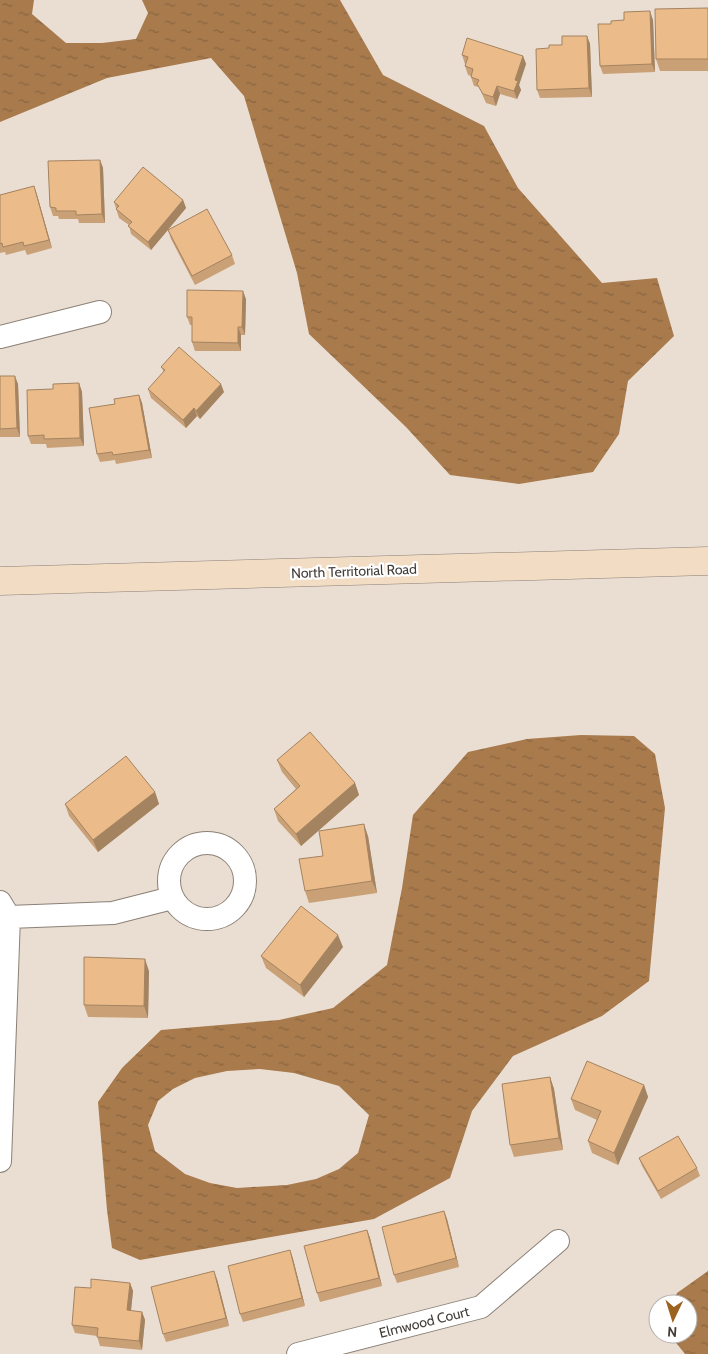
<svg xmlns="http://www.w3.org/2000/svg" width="708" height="1354" font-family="Cabin,sans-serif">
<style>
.water{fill:url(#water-ripples);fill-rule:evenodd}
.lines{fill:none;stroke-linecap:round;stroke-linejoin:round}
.minor-casing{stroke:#8b8076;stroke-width:24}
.secondary-casing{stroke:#8b8076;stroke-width:29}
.minor{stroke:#fff;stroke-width:22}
.secondary{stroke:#f2dcc4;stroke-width:28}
.wall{fill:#caa177}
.shaded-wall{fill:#a48361}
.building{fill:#ebbb8a;stroke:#a48361}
.labels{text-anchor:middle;stroke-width:4.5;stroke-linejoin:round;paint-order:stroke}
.street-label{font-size:14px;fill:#413c37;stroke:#fff}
</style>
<defs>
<pattern id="water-ripples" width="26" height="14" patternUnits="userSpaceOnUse" patternTransform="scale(1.25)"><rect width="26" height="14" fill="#a87a4c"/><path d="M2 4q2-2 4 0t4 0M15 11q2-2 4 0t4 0" fill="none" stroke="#8a6540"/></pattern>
</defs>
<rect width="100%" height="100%" fill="#eaded3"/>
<!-- water -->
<path class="water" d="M0,0h34l-2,14 34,29h36l34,-4 12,-26 -6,-13h198l43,75 101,51 34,62 84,95 55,-5 17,58 -46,45 -9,53 -26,38 -74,12 -69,-9 -44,-48 -97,-93 -12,-61 -53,-177 -33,-38 -104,20 -107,44z
M581,735l53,1 21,18 10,54 -16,173 -47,35 -89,40 -41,55 -22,67 -76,41 -234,41 -28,-12 -5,-38 -9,-108 24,-34 39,-38 118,-10 54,-12 54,-43 15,-77 11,-73 55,-63 59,-13zM260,1069l34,4 45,13 30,29 -11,38 -19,16 -23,10 -29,6 -50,3 -27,-5 -25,-9 -30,-23 -7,-26 10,-24 15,-12 22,-11 32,-7z
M708,1271v83h-23l-16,-20h19v-30h-16l5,-11z"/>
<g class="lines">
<!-- minor casing -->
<g class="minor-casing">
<path id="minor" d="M0,337l100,-25
M169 881a38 38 0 1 1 76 0a38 38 0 1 1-76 0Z
M0,902l9,15 -9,244
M9,917l104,-4 59,-15
M298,1354l183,-47 77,-66"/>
</g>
<!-- secondary casing -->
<g class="secondary-casing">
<path id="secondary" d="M0,581l708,-20"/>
</g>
<!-- minor -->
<use href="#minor" class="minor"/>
<!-- secondary -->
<use href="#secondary" class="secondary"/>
</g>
<!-- wall -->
<path class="wall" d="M708,8v63h-48l-4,-12z
M624,20h29l2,52 -52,2 -3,-8 11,-42z
M587,36l3,8 2,53 -52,1 -3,-8 25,-45z
M462,55l61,1 3,8 -7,21 2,5 -4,9 -17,-5 -4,12 -10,-3 -7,-16 -5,-1 -3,-9v-1l-3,-1 -3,-9 1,-2h-1z
M100,160l3,8 2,55h-26l-1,-4h-19l-1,-3h-5l-3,-9z
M34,186l3,9 15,53 -25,7 -2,-5 -19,5 -1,-3 -5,1v-58z
M183,200l3,8 -18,22 64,25 3,9 -40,21 -24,-46 -3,-9 -17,20 -20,-16 -2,-9 -10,-7 -5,-16z
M246,299l-1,36h-4v16h-46l-3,-9v-17h-2l-3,-8z
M161,367l63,25 -24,27 -3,-3 -11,12 -35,-30 -3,-9 16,-17z
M0,376l18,8 2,53h-20z
M79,383l3,9 2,54 -37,2 -1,-4h-15l-3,-8 25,-47z
M139,395l3,8 10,55 -36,6 -1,-4 -15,2 -3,-8 18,-50z
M277,760l78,23 4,12 -58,51 -23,-25 -4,-12 22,-20 -14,-17z
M155,792l4,12 -61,48 -29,-36 -4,-12z
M368,836l9,57 -68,10 -4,-12 18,-35z
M343,947l-39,50 -38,-29 -5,-12z
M149,971l-1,47 -60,-1 -4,-12z
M550,1077l4,12 9,61 -49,7 -4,-12z
M644,1085l4,12 -30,68 -26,-12 -4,-12 9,-21 -22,-10 -4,-11z
M639,1158l58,10 3,8 -39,23 -19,-33z
M444,1211l3,8 12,48 -62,16 -3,-8z
M367,1230l3,8 12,48 -62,16 -3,-9z
M290,1250l3,9 12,47 -62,16 -3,-8z
M217,1279l12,47 -63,16 -3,-8z
M130,1283l3,8 -2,20 11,1 3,8 -3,30 -42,-4 -3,-10 -22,-3 -3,-8 19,-37z"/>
<!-- shaded-wall -->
<path class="shaded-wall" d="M650,11l3,9 2,52 -3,-8z
M587,36l3,8 2,53 -3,-9z
M523,56l3,8 -7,21 2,5 -4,9 -3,-8 1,-11z
M497,86l3,8 -4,12 -3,-9z
M100,160l3,8 2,55 -3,-9z
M34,186l3,9 15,53 -3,-8z
M183,200l3,8 -35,42 -3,-8z
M243,291l3,8 -1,36 -3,-8z
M238,327l3,8v16l-3,-8z
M15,376l3,8 2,53 -3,-9z
M79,383l3,9 2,54 -4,-8z
M221,384l3,8 -24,27 -4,-8z
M139,395l3,8 10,55 -3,-8z
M194,408l3,8 -11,12 -3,-8z
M355,783l4,12 -58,51 -5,-12z
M155,792l4,12 -61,48 -5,-12z
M364,824l4,12 9,57 -5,-12z
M338,935l5,12 -39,50 -4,-12z
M145,959l4,12 -1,47 -4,-12z
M550,1077l4,12 9,61 -4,-12z
M644,1085l4,12 -30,68 -4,-12z
M444,1211l3,8 12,48 -3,-9z
M367,1230l3,8 12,48 -3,-8z
M290,1250l3,9 12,47 -3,-8z
M214,1271l3,8 12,47 -3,-8z
M130,1283l3,8 -3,28 -3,-9z
M142,1312l3,8 -3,30 -3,-9z"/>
<!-- building -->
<path class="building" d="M708,8v51h-52l-1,-50z
M650,11l2,53 -52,2 -2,-42h13v-3l13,-1v-8z
M562,36h25l2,52 -52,2 -1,-41 13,-1v-3h13z
M467,38l56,18 -8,24 3,1 -4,10 -17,-5 -4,11 -10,-3 -6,-10 2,-4 -8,-3 2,-8 -8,-3 3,-9 -6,-2z
M100,160l2,54 -26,1v-4h-20v-3l-6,-1 -2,-46z
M143,167l40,33 -35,42 -20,-16 4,-4 -16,-13 3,-3 -5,-4z
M34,186l15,54 -25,6 -1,-4 -20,5 -1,-4 -2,1v-49z
M207,209l25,46 -40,21 -24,-46z
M187,290l56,1 -1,36h-4v16l-46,-1v-25h-5z
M179,347l42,37 -25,27 -2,-3 -11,12 -35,-31 17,-19 -4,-3z
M0,376h15l2,52 -17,1z
M79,383l1,55 -36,1v-4l-16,1 -1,-46 26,-1v-5z
M139,395l10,55 -36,5 -1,-3 -15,2 -8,-46 26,-4 -1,-5z
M310,732l45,51 -59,51 -22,-25 26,-23 -23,-26z
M126,756l29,36 -62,48 -28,-36z
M364,824l8,57 -67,10 -6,-32 24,-3 -4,-25z
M301,906l37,29 -38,50 -39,-29z
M84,957l61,2 -1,47 -60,-1z
M587,1061l57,24 -30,68 -26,-12 13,-30 -30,-12z
M550,1077l9,61 -49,7 -8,-61z
M678,1136l19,32 -39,23 -19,-33z
M444,1211l12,47 -62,17 -12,-48z
M367,1230l12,48 -62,15 -13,-47z
M290,1250l12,48 -62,16 -12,-48z
M214,1271l12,47 -63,16 -12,-47z
M91,1279l39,4 -3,27 15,2 -3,29 -42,-4 1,-9 -26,-3 3,-38 16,1z"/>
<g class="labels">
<!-- street labels -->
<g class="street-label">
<text transform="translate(354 571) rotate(-2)" y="5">North Territorial Road</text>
<text transform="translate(424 1322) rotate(-14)" y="5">Elmwood Court</text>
</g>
</g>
<!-- north arrow -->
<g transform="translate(673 1319) rotate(184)"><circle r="24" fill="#ffffff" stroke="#b3b1af"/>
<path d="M0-4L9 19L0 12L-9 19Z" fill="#9b631f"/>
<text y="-8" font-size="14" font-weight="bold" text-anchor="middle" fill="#413c37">N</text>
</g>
</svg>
